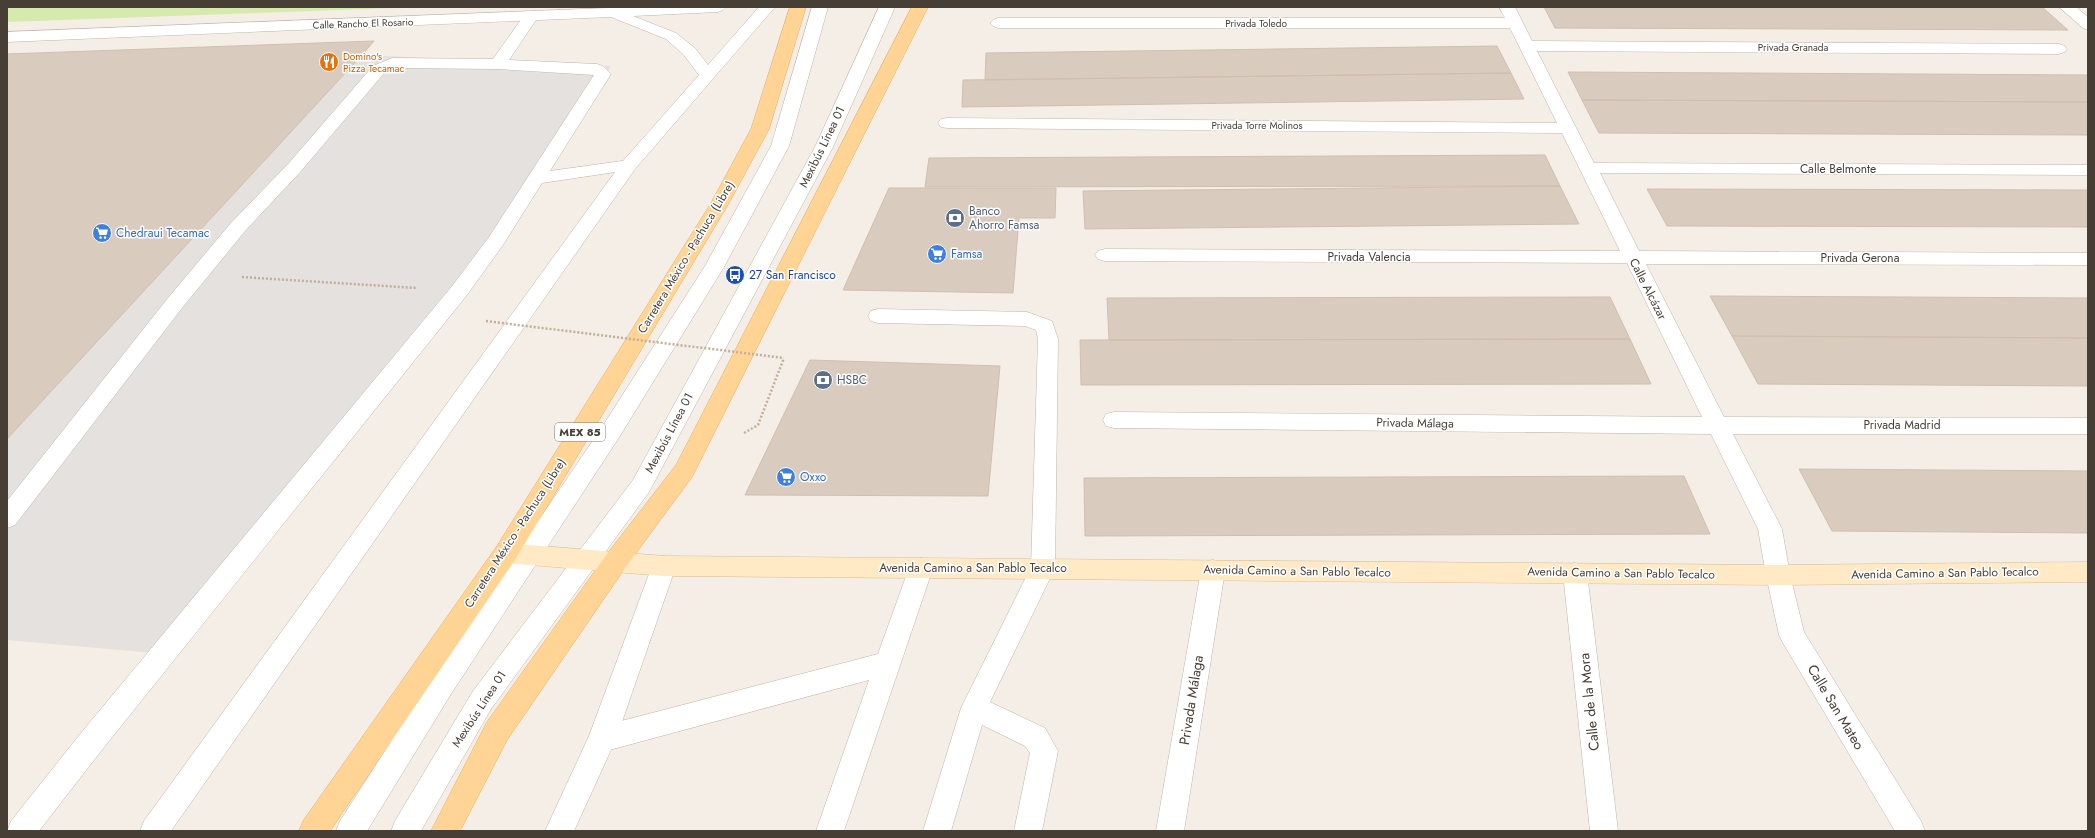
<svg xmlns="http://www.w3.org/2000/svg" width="2095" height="838" font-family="Jost,sans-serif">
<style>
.green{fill:#d6eaad}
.parking{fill:#e5e1de}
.building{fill:#d9cbbe;stroke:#d1bfae}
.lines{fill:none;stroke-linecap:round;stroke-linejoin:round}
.lane-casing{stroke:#c0b5a8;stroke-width:1}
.street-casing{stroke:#c0b5a8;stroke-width:1}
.secondary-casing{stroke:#d6bd94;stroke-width:1}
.primary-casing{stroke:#e9af5f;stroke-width:1}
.path{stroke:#c2af99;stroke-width:2.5;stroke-dasharray:2 2;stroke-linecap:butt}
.lane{fill:#fff;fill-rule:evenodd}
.street{fill:#fff;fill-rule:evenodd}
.secondary{fill:#ffeac5;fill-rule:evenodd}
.primary{fill:#ffd494;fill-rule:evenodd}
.path-bridge{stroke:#c2af99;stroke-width:2.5;stroke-dasharray:2 2;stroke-linecap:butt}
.labels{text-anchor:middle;stroke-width:3;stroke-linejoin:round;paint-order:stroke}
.far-street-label{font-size:10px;fill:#473e35;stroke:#fff}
.far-food-label{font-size:10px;fill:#c56008;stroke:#fff;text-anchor:start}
.shield{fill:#fff;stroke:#7e7872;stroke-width:1}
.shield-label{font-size:11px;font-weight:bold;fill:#473e35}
.street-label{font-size:12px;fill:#473e35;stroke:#fff}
.service-label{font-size:12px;fill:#4e5e75;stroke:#fff;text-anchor:start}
.shop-label{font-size:12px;fill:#366cbe;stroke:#fff;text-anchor:start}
.transit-label{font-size:12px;fill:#164399;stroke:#fff;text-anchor:start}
.near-street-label{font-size:14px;fill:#473e35;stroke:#fff}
</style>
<rect width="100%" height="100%" fill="#f4eee6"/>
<!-- green -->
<path class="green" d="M7,7h416l-416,15z"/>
<!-- parking -->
<path class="parking" d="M362,55l249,11 -78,129 -379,458 -147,-13v-201z"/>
<!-- building -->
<path class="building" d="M1544,7h498l26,23 -513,-2z
M374,41l-12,14 -355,384v-385z
M1497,46l14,27 -526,7 1,-27z
M1568,72l520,3v27l-506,-2z
M1511,73l13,26 -562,8 1,-27z
M1582,100l506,2v33l-489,-2z
M1545,155l15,31 -635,1 4,-29z
M1560,186l19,38 -494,5 -2,-38z
M889,188h167l-1,30h-36l-6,75 -170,-3z
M1647,189l441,1v37l-421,-1z
M1710,296l378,2v40l-356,-2z
M1610,297l20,42 -521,1 -2,-42z
M1732,336l356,2v48l-330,-2z
M1630,339l21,45 -570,1 -1,-45z
M810,360l190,6 -12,130 -243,-1z
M1799,469l289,2v62l-256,-2z
M1684,476l26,58 -625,2 -1,-58z"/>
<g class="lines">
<!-- lane casing -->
<g class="lane-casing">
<path id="lane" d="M812,7h16l-39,139 -65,121 -106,172 -167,255 -84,137h-31l4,-10 93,-145 169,-249 103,-161 66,-120z
M879,7h16l-62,140 -184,345 -158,217 -70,122h-30l4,-10 78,-130 160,-211 182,-333z
M530,12l5,2 3,3 -29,43 88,4 6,2 8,8 -61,97 79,-11 6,1 3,4 -3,4 -6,1 -87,13 -39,62 -36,50 -366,456 -62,80h-32l4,-10 70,-88 372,-448 36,-48 105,-162 -96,-6 -103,-1 -10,4 -84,99 -56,60 -63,77 -167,217 -8,3v-27l161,-203 63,-75 58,-60 84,-97 19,-8 101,1 32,-45z
M878,309l149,3 25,9 6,18 -3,229 -3,7 -9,3 -9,-3 -3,-7 7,-229 -2,-9 -11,-4 -147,-3 -7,-2 -3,-5 3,-5z
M921,558l9,3 3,7 -89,263h-28l53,-151 -267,72 -10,-4 -4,-9 4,-9 10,-4 276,-72 31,-86 3,-7z"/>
</g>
<!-- street casing -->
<g class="street-casing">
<path id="street" d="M633,7h93l-3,3 -5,2 -85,4 43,17 19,15 13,17 51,-58h16l-140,162 -464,662h-31l4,-10 479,-660 76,-86 -16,-21 -17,-15 -55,-22 -604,25v-10z
M1499,7h16l17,34 527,3 6,2 2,3 -2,3 -6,2 -522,-3 57,112 494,2v10l-488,-2 39,78 449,2v12l-442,-1 78,153 364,1v16h-355l49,95 8,46 14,57 117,189 4,10h-30l-112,-188 -4,-8 -13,-60 -8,-46 -47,-95 -597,-6 -8,-2 -3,-6 3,-6 8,-2 588,5 -75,-154 -522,-2 -7,-2 -3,-4 3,-4 7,-2 515,2 -58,-118 -615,-5 -6,-1 -3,-4 3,-4 6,-1 610,5 -47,-95h-512l-5,-2 -3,-3 3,-3 5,-2h507z
M2059,7h17l12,10v13l-5,-2z
M664,556l9,3 3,7 -60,173 -42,92h-29l44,-95 63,-170 3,-7z
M1043,558l9,3 3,7 -65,134 55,26 13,23 -16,80h-28l16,-78 -5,-7 -43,-21 -31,106h-28l38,-123 73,-147z
M1213,560l9,3 3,7 -41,261h-28l45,-261 3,-7z
M1575,563l9,3 3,7 31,258h-28l-27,-258 3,-7z"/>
</g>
<!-- secondary casing -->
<g class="secondary-casing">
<path id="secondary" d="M506,543l158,13 1114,9 310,-3v20l-310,3 -1114,-9 -158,-13 -9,-3 -3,-7 3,-7z"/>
</g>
<!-- primary casing -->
<g class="primary-casing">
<path id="primary" d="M790,7h16l-37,122 -40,74 -214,357 -185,271h-31l4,-10 194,-275 214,-343 40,-74z
M912,7h16l-236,470 -67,91 -118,172 -47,91h-29l56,-109 120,-168 69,-89z"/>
</g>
<!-- path -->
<path class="path" d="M242,277l175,11
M744,433l14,-8 26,-67"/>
<!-- lane -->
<use href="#lane" class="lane"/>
<!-- street -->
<use href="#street" class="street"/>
<!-- secondary -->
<use href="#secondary" class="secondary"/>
<!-- primary -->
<use href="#primary" class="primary"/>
<!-- path-bridge -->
<path class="path-bridge" d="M486,321l298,37"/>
</g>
<!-- icons -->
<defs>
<g id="restaurant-disc" transform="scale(1)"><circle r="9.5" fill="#e8710a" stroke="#fff"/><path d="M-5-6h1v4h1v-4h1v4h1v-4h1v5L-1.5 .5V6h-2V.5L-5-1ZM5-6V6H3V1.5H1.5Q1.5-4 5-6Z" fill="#fff"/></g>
<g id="bank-disc" transform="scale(1)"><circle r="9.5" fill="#5c6f8a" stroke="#fff"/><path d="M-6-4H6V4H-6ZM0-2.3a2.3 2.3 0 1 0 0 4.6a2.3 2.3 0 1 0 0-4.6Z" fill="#fff"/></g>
<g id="supermarket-disc" transform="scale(1)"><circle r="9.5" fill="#3f7fe0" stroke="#fff"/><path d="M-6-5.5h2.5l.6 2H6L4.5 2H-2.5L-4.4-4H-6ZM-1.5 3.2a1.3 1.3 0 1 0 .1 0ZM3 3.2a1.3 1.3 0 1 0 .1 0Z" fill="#fff"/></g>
<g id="bus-disc" transform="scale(1)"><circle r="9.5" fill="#1a4fb4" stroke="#fff"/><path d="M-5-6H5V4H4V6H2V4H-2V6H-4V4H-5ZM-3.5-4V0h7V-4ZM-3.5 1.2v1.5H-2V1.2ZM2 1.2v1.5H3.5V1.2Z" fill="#fff"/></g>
</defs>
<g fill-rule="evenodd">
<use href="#restaurant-disc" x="329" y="62"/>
<use href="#bank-disc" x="955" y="218"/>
<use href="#supermarket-disc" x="102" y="233"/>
<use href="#supermarket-disc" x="937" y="254"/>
<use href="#bus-disc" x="735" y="275"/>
<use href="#bank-disc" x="823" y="380"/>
<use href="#supermarket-disc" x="786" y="477"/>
</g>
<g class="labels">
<!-- far-street labels -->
<g class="far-street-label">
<text transform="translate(363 23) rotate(-2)" y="4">Calle Rancho El Rosario</text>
<text x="1256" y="27">Privada Toledo</text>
<text x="1793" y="51">Privada Granada</text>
<text x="1257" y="129">Privada Torre Molinos</text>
</g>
<!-- far-food labels -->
<g class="far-food-label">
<text x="343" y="60">Domino's<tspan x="343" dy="12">Pizza Tecamac</tspan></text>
</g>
<!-- shield labels -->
<rect class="shield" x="555" y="423" width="50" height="18" rx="3"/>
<g class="shield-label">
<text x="580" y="436">MEX 85</text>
</g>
<!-- street labels -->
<g class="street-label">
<text transform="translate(822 147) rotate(-64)" y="4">Mexibús Línea 01</text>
<text x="1838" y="173">Calle Belmonte</text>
<text transform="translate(686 257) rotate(-59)" y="4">Carretera México - Pachuca (Libre)</text>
<text x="1369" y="261">Privada Valencia</text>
<text x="1860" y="262">Privada Gerona</text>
<text transform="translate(1648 289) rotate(63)" y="4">Calle Alcázar</text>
<text transform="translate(1415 423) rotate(1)" y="4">Privada Málaga</text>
<text x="1902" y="429">Privada Madrid</text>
<text transform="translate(669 433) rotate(-62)" y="4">Mexibús Línea 01</text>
<text transform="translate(515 533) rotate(-57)" y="4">Carretera México - Pachuca (Libre)</text>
<text x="973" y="572">Avenida Camino a San Pablo Tecalco</text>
<text transform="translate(1297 571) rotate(1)" y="4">Avenida Camino a San Pablo Tecalco</text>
<text transform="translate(1621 573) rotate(1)" y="4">Avenida Camino a San Pablo Tecalco</text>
<text transform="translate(1945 573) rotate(-1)" y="4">Avenida Camino a San Pablo Tecalco</text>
<text transform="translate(479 709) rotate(-57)" y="4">Mexibús Línea 01</text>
</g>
<!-- service labels -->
<g class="service-label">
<text x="969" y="215">Banco<tspan x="969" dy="14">Ahorro Famsa</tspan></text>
<text x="837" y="384">HSBC</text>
</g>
<!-- shop labels -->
<g class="shop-label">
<text x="116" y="237">Chedraui Tecamac</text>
<text x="951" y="258">Famsa</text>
<text x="800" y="481">Oxxo</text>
</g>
<!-- transit labels -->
<g class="transit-label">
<text x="749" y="279">27 San Francisco</text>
</g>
<!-- near-street labels -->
<g class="near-street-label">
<text transform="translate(1191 700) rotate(-81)" y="5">Privada Málaga</text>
<text transform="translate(1589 702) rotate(-96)" y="5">Calle de la Mora</text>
<text transform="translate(1836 707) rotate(59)" y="5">Calle San Mateo</text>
</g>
</g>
<!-- border -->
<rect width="2095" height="838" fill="none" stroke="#473e35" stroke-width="16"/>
</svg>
